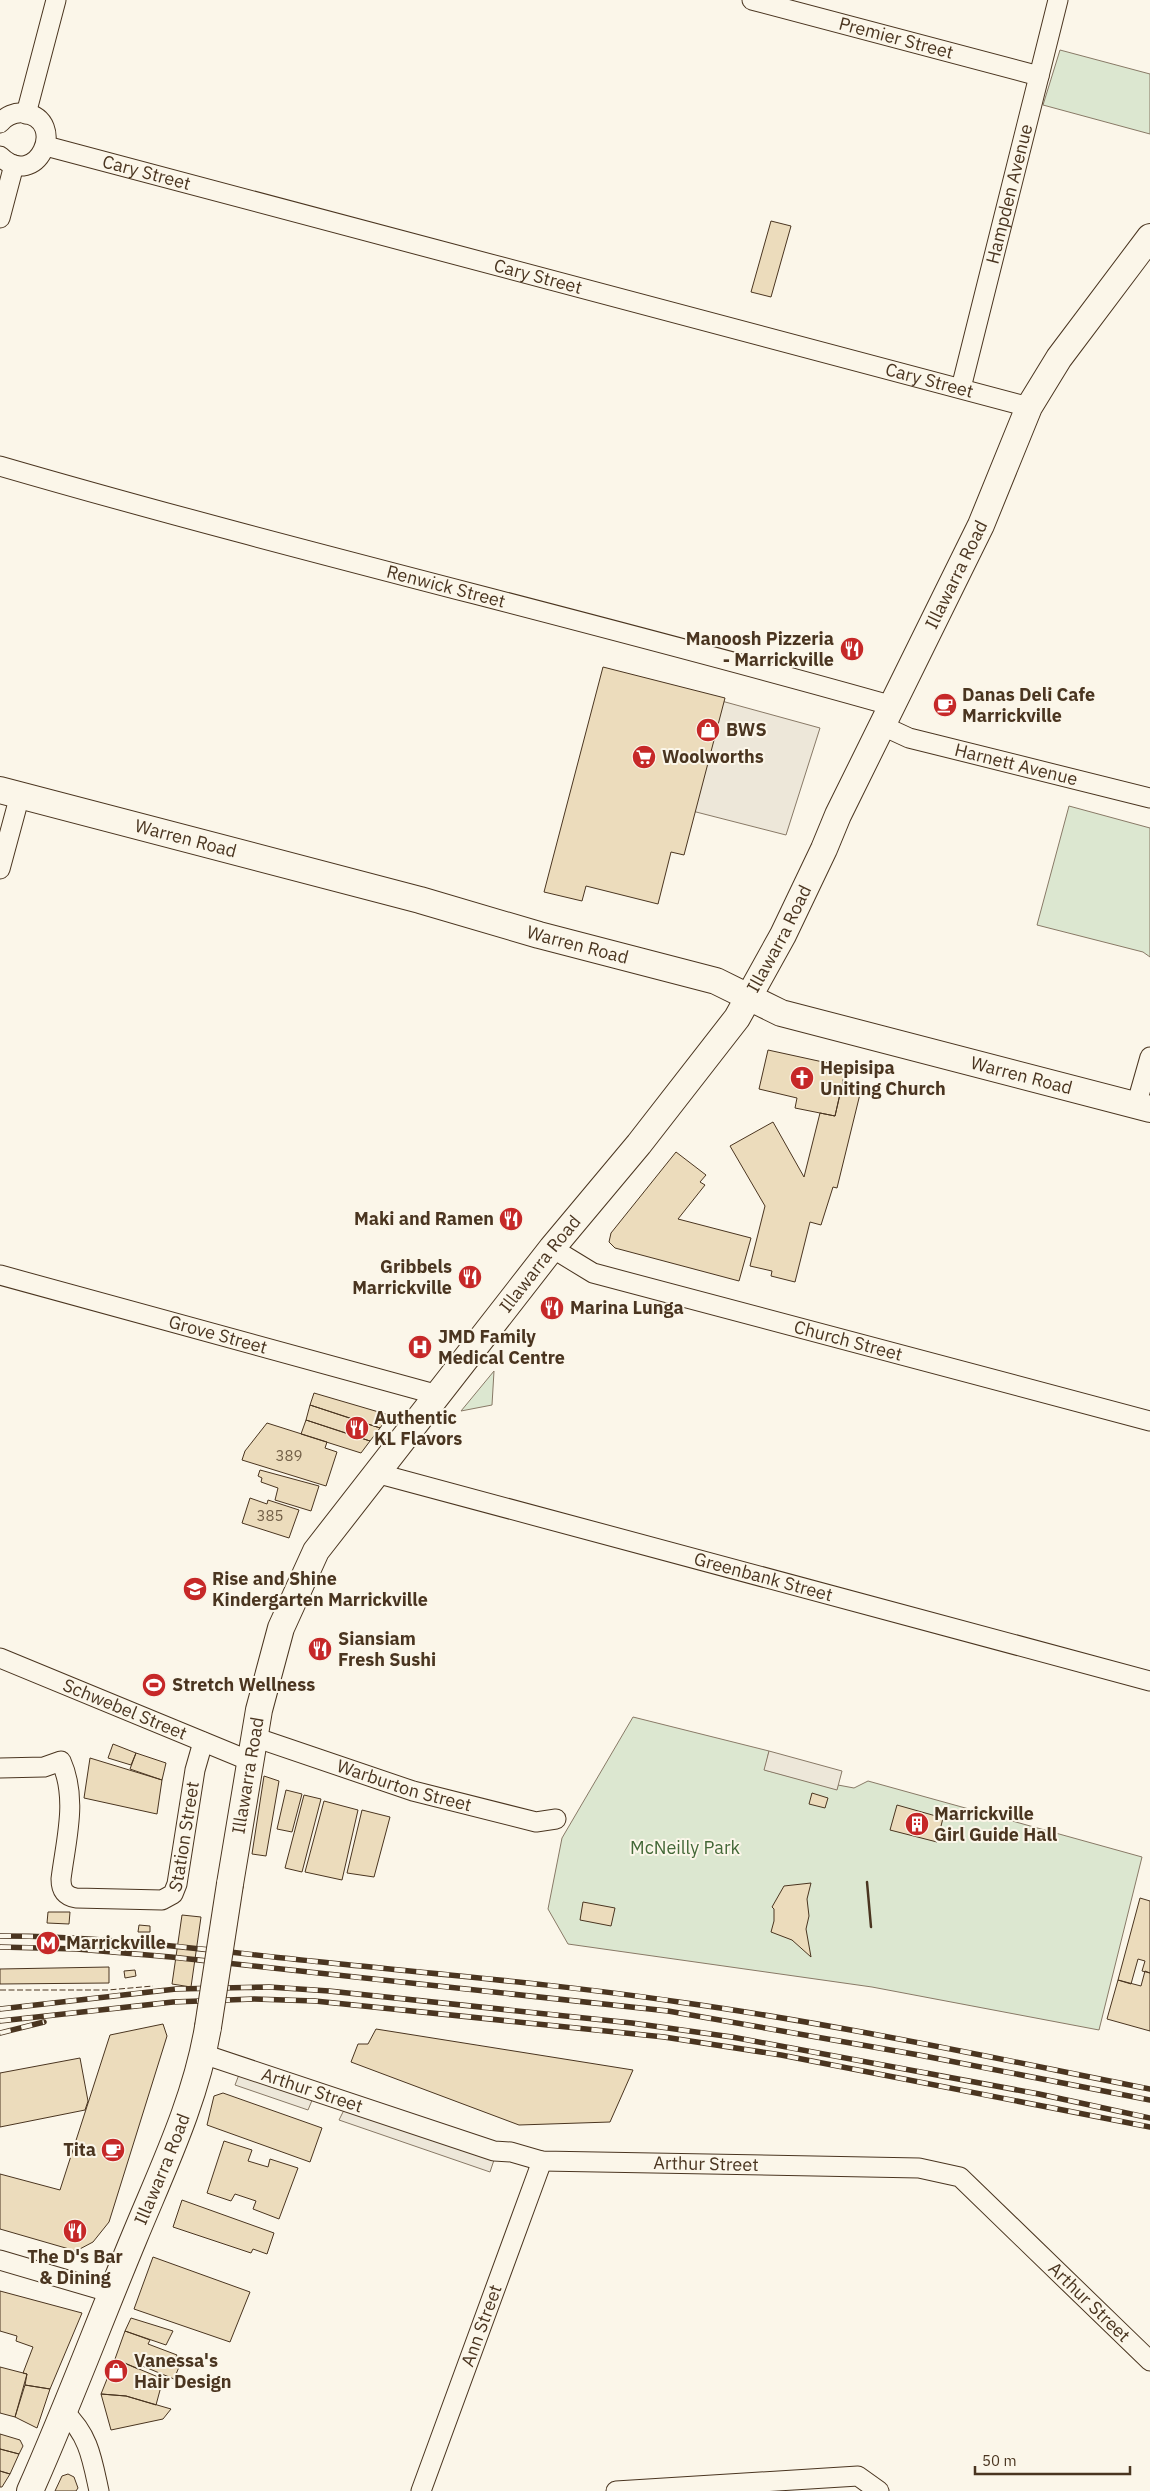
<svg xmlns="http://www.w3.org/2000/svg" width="1150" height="2491" font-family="'IBM Plex Sans',sans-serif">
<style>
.green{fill:#dce7d0;stroke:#887966}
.parking{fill:#ede7d9;stroke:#887966}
.building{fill:#ecdcbc;stroke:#4a3520}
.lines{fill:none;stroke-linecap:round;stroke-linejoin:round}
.street-casing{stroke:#4a3520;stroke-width:21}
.secondary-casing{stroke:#4a3520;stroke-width:28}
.street{stroke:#fbf6e9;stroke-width:19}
.secondary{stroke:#fbf6e9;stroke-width:26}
.rail-casing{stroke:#4a3520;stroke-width:5.5}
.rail{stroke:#fbf6e9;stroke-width:4;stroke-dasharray:11;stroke-linecap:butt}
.secondary-bridge-casing{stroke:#4a3520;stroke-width:28;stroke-linecap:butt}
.secondary-bridge{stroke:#fbf6e9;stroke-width:26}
.fence{stroke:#4a3520;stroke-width:1;stroke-dasharray:6 2.5;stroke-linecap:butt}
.wall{stroke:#4a3520;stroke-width:2.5}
.labels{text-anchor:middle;stroke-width:4;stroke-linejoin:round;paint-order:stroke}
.number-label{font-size:15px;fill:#725f47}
.street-label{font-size:18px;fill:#4a3520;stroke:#fbf6e9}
.poi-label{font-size:18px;font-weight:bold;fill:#4a3520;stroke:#fbf6e9;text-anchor:start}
.park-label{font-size:18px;fill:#436837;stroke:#fbf6e9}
</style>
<rect width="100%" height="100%" fill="#fbf6e9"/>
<!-- green -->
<path class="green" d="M1060,50l90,24v60l-107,-29z
M1069,806l81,22v129l-7,-5 -106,-27z
M494,1371l-2,34 -31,6z
M633,1717l136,34 -4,19 72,19 1,-4 16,3 14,-7 274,76 -43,173 -227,-43 -304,-43 -20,-35 14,-71z"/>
<!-- parking -->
<path class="parking" d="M605,669l215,59 -34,107 -211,-54z
M769,1751l73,20 -5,19 -73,-20z
M240,2072l73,26 -5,12 -73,-25z
M344,2110l150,50 -4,12 -151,-52z"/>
<!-- building -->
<path class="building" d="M771,221l20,5 -20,71 -20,-5z
M603,667l122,31 -41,157 -13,-3 -13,52 -72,-18 -4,15 -38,-9z
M768,1050l78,17 -11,49 -40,-8 2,-10 -38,-9z
M841,1090l19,4 -23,94 -4,-1 -12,38 -11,-3 -15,60 -24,-6 1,-5 -22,-5 15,-60 -35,-60 43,-24 31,55 16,-64 15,3z
M676,1152l30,23 -6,7 5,3 -27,34 73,19 -12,43 -124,-33 -6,-6 2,-9z
M314,1393l75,22 -9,13 -70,-23z
M310,1405l70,23 -10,13 -64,-21z
M306,1420l64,21 -9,12 -60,-19z
M267,1423l60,19 -2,6 12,4 -11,34 -84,-26 3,-9z
M260,1470l59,16 -8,25 -36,-11 3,-12 -17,-6 1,-4 -4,-2z
M250,1498l17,6 1,-4 31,10 -10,28 -47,-15z
M113,1744l23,9 -5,12 -23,-7z
M136,1753l30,10 -4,17 -32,-11z
M90,1758l72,22 -5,34 -73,-16z
M264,1776l15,5 -13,75 -14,-2z
M286,1790l16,4 -10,38 -15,-3z
M812,1793l16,5 -3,10 -16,-4z
M304,1795l17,4 -19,73 -17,-4z
M324,1801l34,9 -16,70 -37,-8z
M897,1805l46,13 -6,24 -47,-12z
M362,1810l28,7 -16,60 -27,-4z
M811,1883l-4,16 2,17 -3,13 5,28 -19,-17 -21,-8 3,-11v-12l-2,-2 12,-21z
M1140,1898l10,3v72l-8,-2 3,-10 -7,-2 -7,25 -13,-4z
M583,1902l32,6 -4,18 -31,-6z
M48,1912h22l-1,12 -22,-1z
M182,1915l19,2 -10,70 -19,-3z
M139,1925l11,1v6h-12z
M109,1967v16l-109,1v-15z
M135,1970l1,6 -11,2 -1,-7z
M1145,1971l5,2v58l-43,-12 11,-39 23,6z
M163,2024l4,12 -58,186 -16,20 -17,9 -76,-22v-55l60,16 50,-155z
M376,2029l257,41 -23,52 -91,3 -168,-63 7,-18h10z
M80,2058l8,43 -3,9 -85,17v-54z
M223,2093l99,35 -12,34 -103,-37 7,-29z
M224,2141l28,9 -4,11 20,6 2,-8 28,9 -19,51 -26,-10 3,-8 -21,-7 -4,7 -24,-8z
M182,2200l92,33 -7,21 -14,-5 -2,4 -78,-26z
M153,2257l97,35 -20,50 -96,-33z
M0,2291l82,22 -32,76 -25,-4 2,-11 -4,-1 10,-26 -17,-6 1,-5 -17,-5z
M131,2318l42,13 -7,14 -41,-14z
M125,2331l25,9 -2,4 29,11 -4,10 6,2 -5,12 -34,-14 -2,4 -23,-10z
M115,2359l48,20 -7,26 -30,-9 -25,-2z
M0,2367l27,7 -12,43 -15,-4z
M25,2385l25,4 -13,39 -22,-11z
M101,2394l25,2 45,13 -8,10 -52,11z
M0,2434l20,6 3,6 -4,8 -19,-5z
M0,2449l19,5 -9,20 -10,-3z
M0,2471l10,3 -8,13h-2z
M68,2474l6,3 4,11 -2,3h-21l7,-15z"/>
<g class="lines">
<!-- street casing -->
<g class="street-casing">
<g id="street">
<path id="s1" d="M752,0l287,76"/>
<path d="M26,114l30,-114"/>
<path d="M0,123c6,-7 15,-11 24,-10 45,7 13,79 -24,43"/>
<path id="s2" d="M46,146l983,261"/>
<path d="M0,218l14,-53"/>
<path id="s3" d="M961,388l97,-388"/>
<path id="s4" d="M0,466c296,86 597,156 893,240"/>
<path id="s5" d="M883,726l26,12 241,60"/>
<path d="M0,869l20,-74"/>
<path d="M1136,1106l14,-49"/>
<path id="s6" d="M552,1248l41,25 557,148"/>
<path id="s7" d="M0,1275l438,120"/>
<path id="s8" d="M376,1473l774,208"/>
<path id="s9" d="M0,1658l250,103"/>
<path id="s10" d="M254,1737l159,54 123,31 20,-3"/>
<path id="s11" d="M0,1768l44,-1 17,-6c17,38 5,78 0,118 0,11 4,17 15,19l86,2 11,-6 4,-10 18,-114 8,-28"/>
<path id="s12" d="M203,2054l291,97 17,1 31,9 377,7 41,9 190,184"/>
<path d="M0,2260l112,33"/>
<path d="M64,2412c25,23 28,47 35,79"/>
<path id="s13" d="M421,2491l121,-330"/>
<path d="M616,2491l242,-15 21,15"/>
</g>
</g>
<!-- secondary casing -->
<g class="secondary-casing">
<g id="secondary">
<path id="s14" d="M0,790l420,110 119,35 177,46 65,32 369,96"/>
<path id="s15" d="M230,1884l29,-174 22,-82 35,-77 236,-303 87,-104 98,-126 46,-83 41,-86 14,-34 143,-290 48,-118 30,-49 91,-121"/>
<path id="s16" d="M30,2491c37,-83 69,-169 104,-253 28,-68 62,-138 74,-211"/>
</g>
</g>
<!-- street -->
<use href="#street" class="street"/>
<!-- secondary -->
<use href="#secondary" class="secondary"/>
<!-- rail casing -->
<g class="rail-casing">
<path id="rail" d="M0,1936c111,0 221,16 331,27 116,12 233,22 348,39 158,22 315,56 471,87
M0,1947l77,2 94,8 497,54 251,44 231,45
M0,2009l176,-20 93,-2 60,4 303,32 100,14 307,57 111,24
M0,2021l173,-19 81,-3 61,2 349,36 117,18 369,72
M0,2033l44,-11"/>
</g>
<!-- rail -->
<use href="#rail" class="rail"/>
<!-- secondary-bridge casing -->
<g class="secondary-bridge-casing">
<path id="secondary-bridge" d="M208,2027l22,-143"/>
</g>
<!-- secondary-bridge -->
<use href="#secondary-bridge" class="secondary-bridge"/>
<!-- fence -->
<path class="fence" d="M0,1990h108l45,-4"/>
<!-- wall -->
<path class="wall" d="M867,1882l4,45"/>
</g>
<!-- icons -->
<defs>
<g id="restaurant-disc" transform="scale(1.25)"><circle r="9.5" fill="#c62828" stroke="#fbf6e9"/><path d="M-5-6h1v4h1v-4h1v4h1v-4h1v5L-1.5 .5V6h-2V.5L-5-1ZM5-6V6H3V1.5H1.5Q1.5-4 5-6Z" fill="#fff"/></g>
<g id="cafe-disc" transform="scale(1.25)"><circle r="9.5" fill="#c62828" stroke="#fbf6e9"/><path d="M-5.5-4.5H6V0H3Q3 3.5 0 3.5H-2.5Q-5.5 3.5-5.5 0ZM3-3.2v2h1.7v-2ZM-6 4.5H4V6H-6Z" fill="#fff"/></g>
<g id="shop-disc" transform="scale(1.25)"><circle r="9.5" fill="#c62828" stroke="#fbf6e9"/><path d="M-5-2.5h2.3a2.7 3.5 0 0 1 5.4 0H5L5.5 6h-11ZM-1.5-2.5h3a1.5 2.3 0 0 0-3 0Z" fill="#fff"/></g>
<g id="supermarket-disc" transform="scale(1.25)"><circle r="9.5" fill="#c62828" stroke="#fbf6e9"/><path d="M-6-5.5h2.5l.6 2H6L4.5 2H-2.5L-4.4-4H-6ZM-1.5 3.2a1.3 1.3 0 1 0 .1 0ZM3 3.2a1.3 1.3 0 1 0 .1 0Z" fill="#fff"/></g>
<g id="church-disc" transform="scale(1.25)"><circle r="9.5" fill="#c62828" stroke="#fbf6e9"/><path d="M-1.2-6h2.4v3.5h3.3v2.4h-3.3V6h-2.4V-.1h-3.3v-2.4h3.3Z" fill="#fff"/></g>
<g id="hospital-disc" transform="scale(1.25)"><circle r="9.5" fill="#c62828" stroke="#fbf6e9"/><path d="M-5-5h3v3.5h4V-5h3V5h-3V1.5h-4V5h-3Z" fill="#fff"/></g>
<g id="school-disc" transform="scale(1.25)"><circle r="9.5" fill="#c62828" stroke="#fbf6e9"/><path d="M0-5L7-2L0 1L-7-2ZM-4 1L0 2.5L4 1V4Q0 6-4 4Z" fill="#fff"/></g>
<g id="stadium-disc" transform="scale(1.25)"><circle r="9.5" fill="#c62828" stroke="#fbf6e9"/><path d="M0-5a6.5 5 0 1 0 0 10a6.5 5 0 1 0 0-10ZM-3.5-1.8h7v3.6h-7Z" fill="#fff"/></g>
<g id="building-disc" transform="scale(1.25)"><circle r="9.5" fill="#c62828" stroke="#fbf6e9"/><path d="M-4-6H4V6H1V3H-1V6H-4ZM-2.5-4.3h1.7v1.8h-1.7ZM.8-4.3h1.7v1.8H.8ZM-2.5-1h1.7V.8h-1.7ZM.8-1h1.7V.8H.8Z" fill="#fff"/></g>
<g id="metro-disc" transform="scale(1.25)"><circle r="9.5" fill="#c62828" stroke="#fbf6e9"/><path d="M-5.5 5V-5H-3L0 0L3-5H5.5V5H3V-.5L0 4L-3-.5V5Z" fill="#fff"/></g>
</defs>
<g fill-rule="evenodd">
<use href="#restaurant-disc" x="852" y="649"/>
<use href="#cafe-disc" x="945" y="705"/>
<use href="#shop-disc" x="708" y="730"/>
<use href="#supermarket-disc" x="644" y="757"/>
<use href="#church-disc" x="802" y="1078"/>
<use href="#restaurant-disc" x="511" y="1219"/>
<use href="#restaurant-disc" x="470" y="1277"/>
<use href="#restaurant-disc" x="552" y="1308"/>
<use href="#hospital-disc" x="420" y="1347"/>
<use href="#restaurant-disc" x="357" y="1428"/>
<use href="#school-disc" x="195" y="1589"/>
<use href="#restaurant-disc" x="320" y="1649"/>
<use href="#stadium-disc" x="154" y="1685"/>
<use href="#building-disc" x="917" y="1824"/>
<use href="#metro-disc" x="48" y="1943"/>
<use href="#cafe-disc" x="113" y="2150"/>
<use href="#restaurant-disc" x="75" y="2231"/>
<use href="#shop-disc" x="116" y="2371"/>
</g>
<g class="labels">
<!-- number labels -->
<g class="number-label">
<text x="289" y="1461">389</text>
<text x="270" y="1521">385</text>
</g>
<!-- street labels -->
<g class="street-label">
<text dy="6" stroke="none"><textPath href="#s1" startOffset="149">Premier Street</textPath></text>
<text dy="6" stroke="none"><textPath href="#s2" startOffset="104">Cary Street</textPath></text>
<text dy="6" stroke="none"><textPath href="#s3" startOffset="200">Hampden Avenue</textPath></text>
<text dy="6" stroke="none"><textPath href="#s2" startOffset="509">Cary Street</textPath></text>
<text dy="6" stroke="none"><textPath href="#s2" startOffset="914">Cary Street</textPath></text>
<text dy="6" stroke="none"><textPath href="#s15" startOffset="1520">Illawarra Road</textPath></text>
<text dy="6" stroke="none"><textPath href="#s4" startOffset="462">Renwick Street</textPath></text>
<text dy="6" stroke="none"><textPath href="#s5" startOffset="139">Harnett Avenue</textPath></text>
<text dy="6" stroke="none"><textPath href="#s14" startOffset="192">Warren Road</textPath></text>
<text dy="6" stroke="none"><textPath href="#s15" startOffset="1115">Illawarra Road</textPath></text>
<text dy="6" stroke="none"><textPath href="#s14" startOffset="598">Warren Road</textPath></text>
<text dy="6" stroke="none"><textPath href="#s14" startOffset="1062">Warren Road</textPath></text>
<text dy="6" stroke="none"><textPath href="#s15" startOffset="710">Illawarra Road</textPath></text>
<text dy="6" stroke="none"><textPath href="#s7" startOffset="226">Grove Street</textPath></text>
<text dy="6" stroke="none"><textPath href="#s6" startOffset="312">Church Street</textPath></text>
<text dy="6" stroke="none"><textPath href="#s8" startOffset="401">Greenbank Street</textPath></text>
<text dy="6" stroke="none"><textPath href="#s9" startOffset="135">Schwebel Street</textPath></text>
<text dy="6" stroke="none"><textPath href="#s15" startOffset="110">Illawarra Road</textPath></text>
<text dy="6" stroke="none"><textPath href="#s10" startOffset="158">Warburton Street</textPath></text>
<text dy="6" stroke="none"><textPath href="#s11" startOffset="366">Station Street</textPath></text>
<text dy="6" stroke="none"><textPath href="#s12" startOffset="115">Arthur Street</textPath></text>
<text dy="6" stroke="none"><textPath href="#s12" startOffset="520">Arthur Street</textPath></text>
<text dy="6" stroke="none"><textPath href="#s16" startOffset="348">Illawarra Road</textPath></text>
<text dy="6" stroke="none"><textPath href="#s12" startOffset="955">Arthur Street</textPath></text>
<text dy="6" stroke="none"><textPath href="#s13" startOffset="176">Ann Street</textPath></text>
</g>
<!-- poi labels -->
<g class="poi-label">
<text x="834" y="645" text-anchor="end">Manoosh Pizzeria<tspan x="834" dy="21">- Marrickville</tspan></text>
<text x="962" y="701">Danas Deli Cafe<tspan x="962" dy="21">Marrickville</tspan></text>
<text x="726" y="736">BWS</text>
<text x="662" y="763">Woolworths</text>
<text x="820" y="1074">Hepisipa<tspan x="820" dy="21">Uniting Church</tspan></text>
<text x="494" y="1225" text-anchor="end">Maki and Ramen</text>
<text x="452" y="1273" text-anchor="end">Gribbels<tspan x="452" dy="21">Marrickville</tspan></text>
<text x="570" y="1314">Marina Lunga</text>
<text x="438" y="1343">JMD Family<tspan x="438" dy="21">Medical Centre</tspan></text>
<text x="374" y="1424">Authentic<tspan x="374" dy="21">KL Flavors</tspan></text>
<text x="212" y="1585">Rise and Shine<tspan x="212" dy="21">Kindergarten Marrickville</tspan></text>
<text x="338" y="1645">Siansiam<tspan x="338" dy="21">Fresh Sushi</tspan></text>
<text x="172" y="1691">Stretch Wellness</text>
<text x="934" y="1820">Marrickville<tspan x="934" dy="21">Girl Guide Hall</tspan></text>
<text x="66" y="1949">Marrickville</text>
<text x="96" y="2156" text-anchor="end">Tita</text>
<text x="75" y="2263" text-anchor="middle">The D's Bar<tspan x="75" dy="21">&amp; Dining</tspan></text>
<text x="134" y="2367">Vanessa's<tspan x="134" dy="21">Hair Design</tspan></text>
</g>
<!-- park labels -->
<g class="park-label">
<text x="685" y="1854">McNeilly Park</text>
</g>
</g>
<!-- scale -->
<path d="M975 2466v8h155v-8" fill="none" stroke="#4a3520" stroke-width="2.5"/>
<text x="982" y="2466" font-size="15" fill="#4a3520" stroke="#fbf6e9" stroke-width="4" paint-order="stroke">50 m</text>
</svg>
